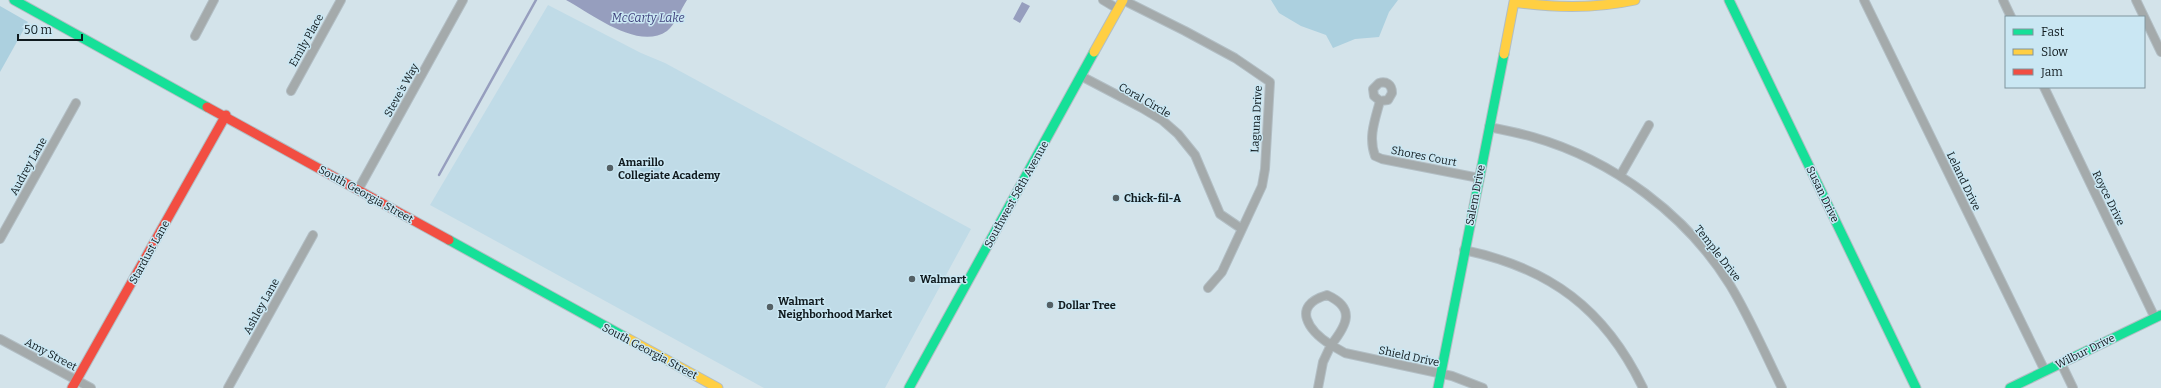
<svg xmlns="http://www.w3.org/2000/svg" width="2161" height="388" font-family="Bitter,serif">
<style>
.built{fill:#c0dbe7}
.green{fill:#acd0df}
.water{fill:#969ebe}
.lines{fill:none;stroke-linecap:round;stroke-linejoin:round}
.stream{stroke:#969ebe;stroke-width:2.5}
.street-casing{stroke:#b2bec4;stroke-width:10}
.fast-casing{stroke:#b2bec4;stroke-width:11}
.slow-casing{stroke:#b2bec4;stroke-width:11}
.jam-casing{stroke:#b2bec4;stroke-width:11}
.street{stroke:#a4aaab;stroke-width:8}
.fast{stroke:#16e098;stroke-width:9}
.slow{stroke:#ffcf43;stroke-width:9}
.jam{stroke:#f24e42;stroke-width:9}
.poi-dot{fill:#546065;stroke:#cae7f3;stroke-width:1.5}
.labels{text-anchor:middle;stroke-width:3;stroke-linejoin:round;paint-order:stroke}
.street-label{font-size:11px;fill:#101a1e;stroke:#cae7f3}
.poi-label{font-size:11px;font-weight:bold;fill:#101a1e;stroke:#cae7f3;text-anchor:start}
.water-label{font-size:12px;font-style:italic;fill:#42447e;stroke:#cae7f3}
</style>
<rect width="100%" height="100%" fill="#d3e3ea"/>
<!-- built -->
<path class="built" d="M548,5l93,48 24,10 306,166 -86,159h-121l-334,-183z"/>
<!-- green -->
<path class="green" d="M1271,0h127l-9,12 -10,25 -24,2 -22,9 -7,-13 -25,-9 -22,-13z
M0,6l28,16 -28,50z
M651,158l7,3 2,7 -1,8 -6,5 -11,-6 -2,-6 4,-7z"/>
<!-- water -->
<path class="water" d="M566,0h121c-6,9 -12,25 -20,31 -29,20 -75,-17 -101,-31z
M1022,2l8,4 -10,17 -7,-4z"/>
<g class="lines">
<!-- stream -->
<path class="stream" d="M439,175l97,-175"/>
<!-- street casing -->
<g class="street-casing">
<path id="street" d="M1103,0l15,9
M1123,0l62,31 50,27 35,24 -5,87 -3,17 -40,86 -14,16
M1864,0l181,371
M2003,0l8,17
M2136,0l25,52
M195,36l19,-36
M1081,76l61,32 20,12 16,14 17,21 25,59 22,15
M2044,87l111,231
M291,91l50,-91
M1380,101l-6,-5 -1,-7 6,-6c7,-2 13,1 13,10l-4,7 -8,1c-5,19 -12,36 -5,55l7,3 97,19
M1489,127c15,3 30,6 44,10 80,23 154,78 197,148 20,33 35,69 52,103
M1620,176l29,-51
M358,190l105,-190
M0,239l76,-136
M1464,250c86,18 141,59 179,138
M1327,295c29,13 20,30 4,50 -22,-14 -41,-39 -4,-50z
M0,339l91,49
M2061,363l12,25
M228,388l85,-153
M1318,388l5,-26 8,-17 14,8 107,23 31,12"/>
</g>
<!-- fast casing -->
<g class="fast-casing">
<path id="fast" d="M14,0l193,107
M1729,0l187,388
M449,240l178,98
M909,388l185,-336
M1438,388l66,-334
M2010,388l151,-73"/>
</g>
<!-- slow casing -->
<g class="slow-casing">
<path id="slow" d="M1094,52l29,-52
M1504,54l10,-52c41,6 80,7 121,-2
M627,338l91,50"/>
</g>
<!-- jam casing -->
<g class="jam-casing">
<path id="jam" d="M207,107l242,133
M72,388l154,-273"/>
</g>
<!-- street -->
<use href="#street" class="street"/>
<!-- fast -->
<use href="#fast" class="fast"/>
<!-- slow -->
<use href="#slow" class="slow"/>
<!-- jam -->
<use href="#jam" class="jam"/>
</g>
<!-- markers -->
<g class="poi-dot">
<circle cx="610" cy="168" r="4"/>
<circle cx="1116" cy="198" r="4"/>
<circle cx="912" cy="279" r="4"/>
<circle cx="1050" cy="305" r="4"/>
<circle cx="770" cy="307" r="4"/>
</g>
<g class="labels">
<!-- street labels -->
<g class="street-label">
<text transform="translate(306 40) rotate(-61)" y="4">Emily Place</text>
<text transform="translate(401 90) rotate(-61)" y="4">Steve's Way</text>
<text transform="translate(1145 100) rotate(30)" y="4">Coral Circle</text>
<text transform="translate(1256 119) rotate(-87)" y="4">Laguna Drive</text>
<text transform="translate(1424 156) rotate(11)" y="4">Shores Court</text>
<text transform="translate(28 166) rotate(-61)" y="4">Audrey Lane</text>
<text transform="translate(1964 181) rotate(64)" y="4">Leland Drive</text>
<text transform="translate(366 194) rotate(29)" y="4">South Georgia Street</text>
<text transform="translate(1016 194) rotate(-61)" y="4">Southwest 58th Avenue</text>
<text transform="translate(1823 194) rotate(64)" y="4">Susan Drive</text>
<text transform="translate(1475 195) rotate(-79)" y="4">Salem Drive</text>
<text transform="translate(2109 198) rotate(64)" y="4">Royce Drive</text>
<text transform="translate(149 252) rotate(-61)" y="4">Stardust Lane</text>
<text transform="translate(1718 253) rotate(52)" y="4">Temple Drive</text>
<text transform="translate(261 306) rotate(-61)" y="4">Ashley Lane</text>
<text transform="translate(650 351) rotate(28)" y="4">South Georgia Street</text>
<text transform="translate(2085 351) rotate(-26)" y="4">Wilbur Drive</text>
<text transform="translate(51 354) rotate(28)" y="4">Amy Street</text>
<text transform="translate(1409 356) rotate(12)" y="4">Shield Drive</text>
</g>
<!-- poi labels -->
<g class="poi-label">
<text x="618" y="166">Amarillo<tspan x="618" dy="13">Collegiate Academy</tspan></text>
<text x="1124" y="202">Chick-fil-A</text>
<text x="920" y="283">Walmart</text>
<text x="778" y="305">Walmart<tspan x="778" dy="13">Neighborhood Market</tspan></text>
<text x="1058" y="309">Dollar Tree</text>
</g>
<!-- water labels -->
<g class="water-label">
<text x="648" y="22">McCarty Lake</text>
</g>
</g>
<!-- legend -->
<rect x="2005" y="16" width="140" height="72" fill="#cae7f3" stroke="#80959e"/>
<rect x="2013" y="29" width="20" height="6" fill="#16e098" stroke="#80959e"/>
<text x="2041" y="36" font-size="12" fill="#101a1e">Fast</text>
<rect x="2013" y="49" width="20" height="6" fill="#ffcf43" stroke="#80959e"/>
<text x="2041" y="56" font-size="12" fill="#101a1e">Slow</text>
<rect x="2013" y="69" width="20" height="6" fill="#f24e42" stroke="#80959e"/>
<text x="2041" y="76" font-size="12" fill="#101a1e">Jam</text>
<!-- scale -->
<path d="M18 34v6h64v-6" fill="none" stroke="#101a1e" stroke-width="2"/>
<text x="24" y="34" font-size="12" fill="#101a1e" stroke="#cae7f3" stroke-width="3" paint-order="stroke">50 m</text>
</svg>
